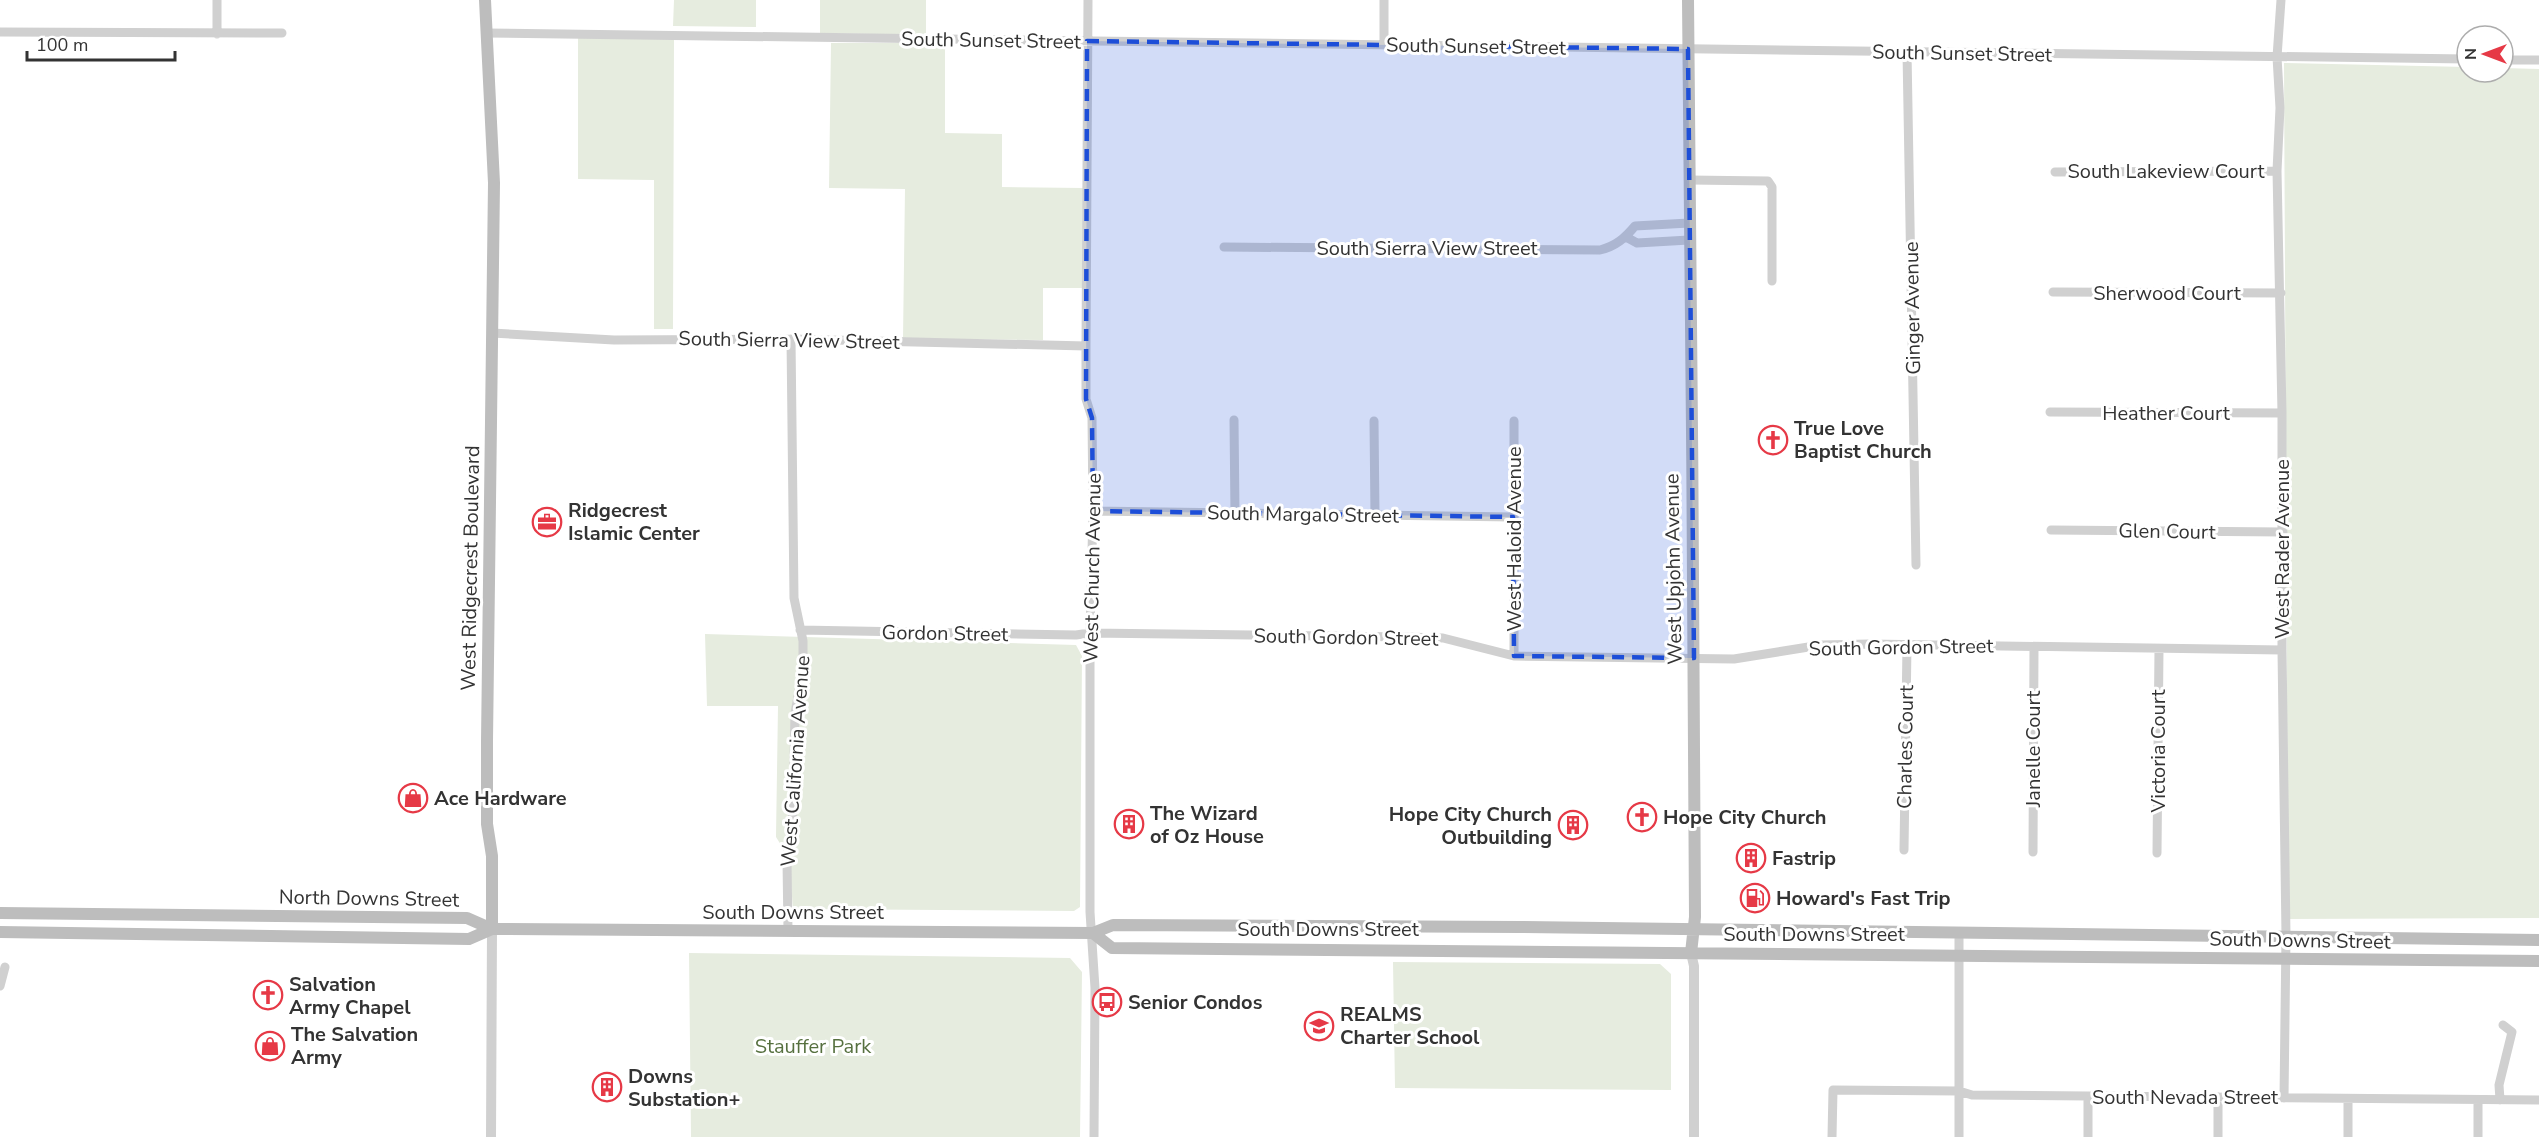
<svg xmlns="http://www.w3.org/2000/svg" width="2539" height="1137" font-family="'Nunito Sans',sans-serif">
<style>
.green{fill:#e6ecdf}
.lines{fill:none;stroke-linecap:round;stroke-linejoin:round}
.minor{stroke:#d0d0d0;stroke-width:9}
.tertiary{stroke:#d0d0d0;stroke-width:10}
.secondary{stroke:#bdbdbd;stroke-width:12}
.marked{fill:#1d4ed8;fill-opacity:0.2;stroke:#1d4ed8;stroke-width:4.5;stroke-dasharray:12 8;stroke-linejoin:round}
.labels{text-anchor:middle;stroke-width:6;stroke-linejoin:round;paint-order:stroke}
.street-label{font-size:20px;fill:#333;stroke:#fff}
.poi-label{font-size:20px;font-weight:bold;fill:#333;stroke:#fff;text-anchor:start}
.park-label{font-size:20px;fill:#56703f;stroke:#fff}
</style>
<rect width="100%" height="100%" fill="#fff"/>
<!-- green -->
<path class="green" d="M674,0h82v27l-83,-1z
M820,0h106v35l-106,-2z
M578,38h96l-1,291h-19v-149l-76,-1z
M831,43h114v90l57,1v53l81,1 -1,100h-39v52l-140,-1 2,-150 -76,-1z
M2284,63l183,4v5h36v-4l36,1v849l-251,1z
M705,634l371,11 6,11 -2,251 -6,4 -281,-2c-2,-26 -2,-50 -17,-72l2,-131h-71z
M689,953l381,5 12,14 -2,165h-389z
M1393,962l267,2 11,10v116l-276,-2z"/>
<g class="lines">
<!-- minor -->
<path class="minor" d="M1088,0l-2,346v53l6,19 1,93 -3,122v279l5,76 -1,149
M2281,0l-4,57 3,51 -3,63 5,242v237l4,286 -2,162
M0,32l282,1
M486,33l1981,26
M217,34v-34
M1384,45v-45
M1907,52l9,513
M2503,60h36
M2055,172l222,-1
M1689,180l79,1 4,6v94
M1626,237l11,6 52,-3
M1224,247l376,3c16,-4 25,-12 35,-24l54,-3
M2053,292l228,1
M492,333l122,7 177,-1 295,7
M2050,412l232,1
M1234,420l1,93
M1374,421l1,94
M1514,421v235
M1093,511l420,6
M2051,530l232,2
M800,630l276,5 14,-2 315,4 38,1 71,18 220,3 87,-14 48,-1 413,6
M1904,850l3,-205
M2033,852l1,-205
M2157,853l2,-204
M788,931l-1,-70 6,-49 2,-99 8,-44v-28l-9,-43 -3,-259
M1959,934v203
M0,986l5,-19
M2218,1097v40
M2500,1100l-1,-15 13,-53 -9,-7
M1832,1137l1,-47 126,1 13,4 567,5
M2088,1137v-41
M2348,1137v-38
M2478,1137v-37"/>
<!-- tertiary -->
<path class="tertiary" d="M1691,953l3,13v171
M491,1137l1,-208"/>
<!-- secondary -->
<path class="secondary" d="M485,0l9,183 -7,558v83l5,32v73
M1688,0c2,306 7,611 7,917l-4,36
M0,913l467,5 25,11 601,4 20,-8 405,2 1021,13
M0,932l469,7 23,-10
M1093,933l19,15 1427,13"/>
</g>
<!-- marked area -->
<path class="marked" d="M1087,41l601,8 6,609 -180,-2 -1,-139 -420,-6 -1,-93 -6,-19z"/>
<!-- icons -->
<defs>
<g id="church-ring" transform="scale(1.5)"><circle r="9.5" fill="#fff" stroke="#e63946" stroke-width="1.5"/><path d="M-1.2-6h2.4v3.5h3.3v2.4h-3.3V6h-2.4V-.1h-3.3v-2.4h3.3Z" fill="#e63946"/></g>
<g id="office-ring" transform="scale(1.5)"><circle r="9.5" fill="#fff" stroke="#e63946" stroke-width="1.5"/><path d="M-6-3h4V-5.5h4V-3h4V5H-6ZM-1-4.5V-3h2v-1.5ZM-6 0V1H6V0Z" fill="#e63946"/></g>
<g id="shop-ring" transform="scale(1.5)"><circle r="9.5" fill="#fff" stroke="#e63946" stroke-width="1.5"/><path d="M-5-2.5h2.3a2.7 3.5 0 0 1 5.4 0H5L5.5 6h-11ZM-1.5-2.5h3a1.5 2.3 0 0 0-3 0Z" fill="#e63946"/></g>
<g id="building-ring" transform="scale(1.5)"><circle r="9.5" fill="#fff" stroke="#e63946" stroke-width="1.5"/><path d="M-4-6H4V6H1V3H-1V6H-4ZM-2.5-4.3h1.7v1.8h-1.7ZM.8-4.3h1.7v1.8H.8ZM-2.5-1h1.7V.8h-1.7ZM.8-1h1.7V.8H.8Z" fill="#e63946"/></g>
<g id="fuel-ring" transform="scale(1.5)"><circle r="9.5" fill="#fff" stroke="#e63946" stroke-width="1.5"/><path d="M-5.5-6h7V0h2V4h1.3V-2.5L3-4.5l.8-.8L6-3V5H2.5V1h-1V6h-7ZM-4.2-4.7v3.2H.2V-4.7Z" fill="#e63946"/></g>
<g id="bus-ring" transform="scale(1.5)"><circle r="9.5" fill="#fff" stroke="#e63946" stroke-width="1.5"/><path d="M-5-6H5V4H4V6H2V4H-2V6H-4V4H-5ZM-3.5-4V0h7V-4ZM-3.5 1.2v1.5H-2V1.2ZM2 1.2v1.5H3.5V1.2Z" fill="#e63946"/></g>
<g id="school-ring" transform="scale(1.5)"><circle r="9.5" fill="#fff" stroke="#e63946" stroke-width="1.5"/><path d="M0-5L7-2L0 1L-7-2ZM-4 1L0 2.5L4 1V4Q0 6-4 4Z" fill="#e63946"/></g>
</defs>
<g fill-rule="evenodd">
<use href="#church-ring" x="1773" y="440"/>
<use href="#office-ring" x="547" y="522"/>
<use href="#shop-ring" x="413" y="798"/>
<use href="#church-ring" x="1642" y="817"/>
<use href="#building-ring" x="1129" y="824"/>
<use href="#building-ring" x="1573" y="825"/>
<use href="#building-ring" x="1751" y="858"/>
<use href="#fuel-ring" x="1755" y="898"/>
<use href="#church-ring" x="268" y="995"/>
<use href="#bus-ring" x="1107" y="1002"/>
<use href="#school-ring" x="1319" y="1026"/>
<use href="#shop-ring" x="270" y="1046"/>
<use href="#building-ring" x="607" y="1087"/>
</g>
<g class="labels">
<!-- street labels -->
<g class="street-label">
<text transform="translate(991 40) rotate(1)" y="7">South Sunset Street</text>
<text transform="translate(1476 46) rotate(1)" y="7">South Sunset Street</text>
<text transform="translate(1962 53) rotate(1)" y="7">South Sunset Street</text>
<text x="2166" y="178">South Lakeview Court</text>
<text x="1427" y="255">South Sierra View Street</text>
<text x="2167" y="300">Sherwood Court</text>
<text transform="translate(1912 308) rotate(-91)" y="7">Ginger Avenue</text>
<text transform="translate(789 340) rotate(1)" y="7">South Sierra View Street</text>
<text x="2166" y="420">Heather Court</text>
<text transform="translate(1303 514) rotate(1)" y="7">South Margalo Street</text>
<text transform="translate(2167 531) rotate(1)" y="7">Glen Court</text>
<text transform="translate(1514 539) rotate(-90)" y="7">West Haloid Avenue</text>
<text transform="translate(2282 549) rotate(-90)" y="7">West Rader Avenue</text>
<text transform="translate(470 568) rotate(-89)" y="7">West Ridgecrest Boulevard</text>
<text transform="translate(1092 568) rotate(-89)" y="7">West Church Avenue</text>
<text transform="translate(1673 569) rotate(-91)" y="7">West Upjohn Avenue</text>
<text transform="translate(945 633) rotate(1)" y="7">Gordon Street</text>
<text transform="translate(1346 637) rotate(1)" y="7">South Gordon Street</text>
<text transform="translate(1901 647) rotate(-1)" y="7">South Gordon Street</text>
<text transform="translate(1905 747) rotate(-89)" y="7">Charles Court</text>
<text transform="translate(2033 749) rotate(-90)" y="7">Janelle Court</text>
<text transform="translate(2158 751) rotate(-90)" y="7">Victoria Court</text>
<text transform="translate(795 761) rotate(-86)" y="7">West California Avenue</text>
<text transform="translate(369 898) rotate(1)" y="7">North Downs Street</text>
<text x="793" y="919">South Downs Street</text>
<text x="1328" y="936">South Downs Street</text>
<text x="1814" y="941">South Downs Street</text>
<text transform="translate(2300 940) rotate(1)" y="7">South Downs Street</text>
<text x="2185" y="1104">South Nevada Street</text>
</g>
<!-- poi labels -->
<g class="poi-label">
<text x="1794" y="435">True Love<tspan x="1794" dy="23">Baptist Church</tspan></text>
<text x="568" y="517">Ridgecrest<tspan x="568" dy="23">Islamic Center</tspan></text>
<text x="434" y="805">Ace Hardware</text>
<text x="1150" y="820">The Wizard<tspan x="1150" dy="23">of Oz House</tspan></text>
<text x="1552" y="821" text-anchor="end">Hope City Church<tspan x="1552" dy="23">Outbuilding</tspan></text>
<text x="1663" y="824">Hope City Church</text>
<text x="1772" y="865">Fastrip</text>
<text x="1776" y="905">Howard's Fast Trip</text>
<text x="289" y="991">Salvation<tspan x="289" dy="23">Army Chapel</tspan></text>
<text x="1128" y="1009">Senior Condos</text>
<text x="1340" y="1021">REALMS<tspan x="1340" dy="23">Charter School</tspan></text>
<text x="291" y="1041">The Salvation<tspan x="291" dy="23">Army</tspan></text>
<text x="628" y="1083">Downs<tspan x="628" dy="23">Substation+</tspan></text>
</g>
<!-- park labels -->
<g class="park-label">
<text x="813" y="1053">Stauffer Park</text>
</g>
</g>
<!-- north arrow -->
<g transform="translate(2485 54) rotate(270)"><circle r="28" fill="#ffffff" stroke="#adadad" stroke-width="1.5"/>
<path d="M0-4.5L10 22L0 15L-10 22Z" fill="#e63946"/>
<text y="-9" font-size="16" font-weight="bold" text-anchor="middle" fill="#333333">N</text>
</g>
<!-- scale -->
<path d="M27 51v9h148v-9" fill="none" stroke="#333333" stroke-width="3"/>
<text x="36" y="51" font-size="18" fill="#333333" stroke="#ffffff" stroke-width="4.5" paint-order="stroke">100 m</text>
</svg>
